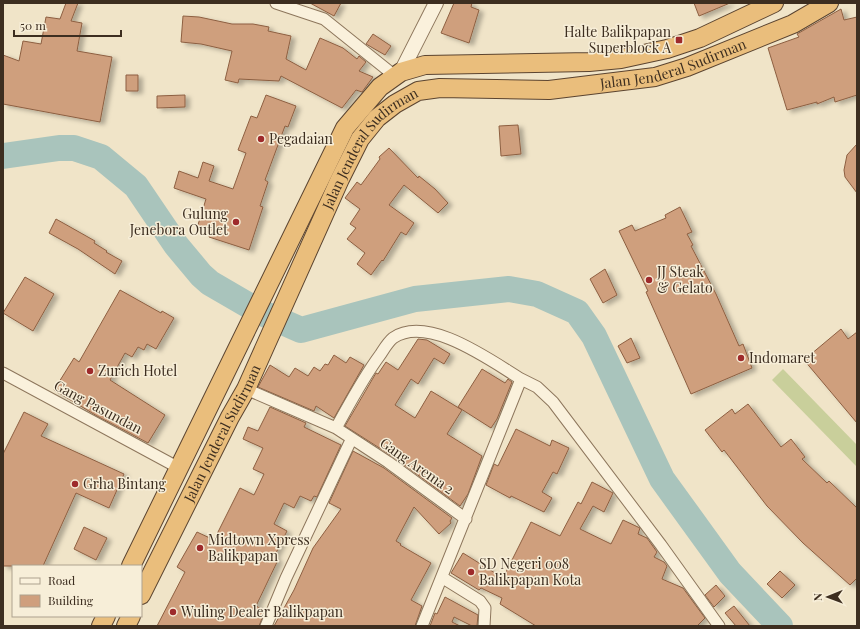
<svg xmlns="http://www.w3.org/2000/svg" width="860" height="629" font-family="'Playfair Display',serif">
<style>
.green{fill:#c9cf9b}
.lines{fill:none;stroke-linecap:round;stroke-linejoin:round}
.river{stroke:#a9c4bc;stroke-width:26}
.building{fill:#cf9f7d;stroke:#8d5f41;filter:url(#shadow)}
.minor-casing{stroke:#8d765c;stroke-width:13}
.tertiary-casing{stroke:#8d765c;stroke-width:16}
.trunk-casing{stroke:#5b4430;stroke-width:20}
.minor{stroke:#faf1dc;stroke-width:11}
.tertiary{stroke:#faf1dc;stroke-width:14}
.trunk{stroke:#eabe7c;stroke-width:18}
.poi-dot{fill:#9e2a2b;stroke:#f7eed8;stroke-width:1.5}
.labels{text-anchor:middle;stroke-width:3;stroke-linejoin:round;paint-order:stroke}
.poi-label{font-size:14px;fill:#3d2e20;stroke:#f7eed8;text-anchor:start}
.street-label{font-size:14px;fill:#3d2e20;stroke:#f7eed8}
</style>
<defs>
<filter id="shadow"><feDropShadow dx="4.5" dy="2.5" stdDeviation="2" flood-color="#0004"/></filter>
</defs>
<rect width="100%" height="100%" fill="#f0e4c8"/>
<!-- green -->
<path class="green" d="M783,369l74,76v22l-85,-87z"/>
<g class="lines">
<!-- river -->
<path class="river" d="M3,156l56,-8h15l27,9 35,29 40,59 25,30 9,8 50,29 41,18 114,-31 94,-10 28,5 40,18 17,24 68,143 68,94 50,53"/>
</g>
<!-- building -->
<path class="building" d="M66,3h12l-7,18 11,2 -5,28 35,6 -12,65 -97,-18v-49l16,6 4,-20 18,3 5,-27 14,2z
M310,3h31l-7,13z
M454,3h18l-1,4 8,3 -10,33 -28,-10z
M694,3h36l-31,13z
M841,9l3,11 13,-3v78l-22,7 -1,-5 -17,7v-2l-30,8 -19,-62 31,-11 -2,-3z
M183,16l16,1 33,7h21l16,3 -1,4 23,5 -5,23 20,11 14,-32 23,10 14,11 2,-3 7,6 -7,9 14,6 -11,15 -6,-2 -14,18 -61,-32 -2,5 -40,-2 -1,4 -13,-3 7,-29 -31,-7 -20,-2z
M373,34l18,12 -6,9 -19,-11z
M126,75h12v16h-12z
M185,95v12l-28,1v-12z
M266,95l30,11 -8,21 -3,-1 -20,54 3,2 -8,24 3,1 -14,43 -40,-13 2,-4 -14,-5 9,-29 -32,-11 5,-17 19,7 5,-16 11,4 -5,15 24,8 13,-36 -8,-3 13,-34 6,2z
M518,125l3,29 -20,2 -2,-30z
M857,144v49l-12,-16 -1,-7 3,-15z
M389,148l29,30 1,-2 16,13 13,14 -10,10 -34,-28 -15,20 25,18 -8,12 -5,-3 -18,29 -1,-1 -11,15 -14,-11 8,-11 -18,-14 9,-11 -6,-4 10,-15 -15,-11 12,-16 4,3 19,-26 -1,-2z
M680,207l12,25 -5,2 6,11 -2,1 25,48 23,52 4,-2 9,24 -61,26 -45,-102 2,-1 -29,-60 13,-6 3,6 31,-13 -1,-3z
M56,219l39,22 -1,2 13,8 -1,1 16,9 -7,13 -37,-25 -29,-16z
M605,269l12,26 -14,8 -13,-24z
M25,277l29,17 -21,37 -30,-18z
M120,290l41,23 1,-2 12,7 -18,31 -9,-5 -3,6 -6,-3 -6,10 -7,-4 -15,27 55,35 -17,28 -51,-27 -43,-26 20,-32 5,4z
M841,329l7,10 9,-7v91l-53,-63z
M631,338l9,20 -13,5 -9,-17z
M418,339l9,1 23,14 -6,10 -10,-6 -16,26 -7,-5 -16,26 20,13 16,-27 31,19 -15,24 35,22 -14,38 -8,12 -68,-50 -47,-30 31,-53 2,1 8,-12 12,8z
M334,355l12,8 4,-6 14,8 -30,53 -18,-12 -2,5 -56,-24 12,-22 19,12 6,-9 13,8 6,-9 6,4 5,-7 3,1z
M482,369l23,14 3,-4 4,3 -15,37 -6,9 -33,-21z
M748,404l33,43 10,-8 14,18 -3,2 25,24 2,-2 28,27v70l-7,7 -47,-42 -36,-37 -43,-56 -2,2 -17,-22 27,-21 3,5z
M270,407l36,16 -2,4 37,18 -24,52 -3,-1 -3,5 -11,-5 -6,12 -10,-5 -10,21 13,7 -13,26 4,3 -22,46 9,5 -6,15h-102l28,-54 -8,-5 20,-35 17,8 26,-52 14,7 10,-21 -11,-5 10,-21 -20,-9 5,-12 10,4z
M24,412l24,12 -7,12 83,38 -15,34 -33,-15 -33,73h-40v-112z
M516,429l34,17 2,-6 17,8 -12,26 -4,-2 -11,20 10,6 -8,14 -33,-16 -1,2 -24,-13 8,-21 4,2z
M353,451l31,17 68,50 -2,3 1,2 -12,11 -25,-27 -18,34 5,3 -1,1 31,18 -20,37 11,6 -7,20h-141l20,-36 19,-42 28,-39 -12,-6z
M592,482l21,11 -9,19 -11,-6 -13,23 31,15 12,-24 17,8 -2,6 9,4 10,14 -3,5 10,5 3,4 -5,13 21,9 22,30 -8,8h-161l-36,-22 2,-6 -21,-10 -2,2 -28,-17 12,-20 40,25 28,-56 29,14 18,-34 3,2z
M84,527l23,11 -11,22 -22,-11z
M780,571l15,14 -13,13 -15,-14z
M716,585l9,11 -11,11 -9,-12z
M445,597l33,18 -1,11h-5l-18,-9 -2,5 8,4h-30l5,-13 2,1z
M734,606l16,20h-14l-11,-13z"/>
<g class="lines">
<!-- minor casing -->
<g class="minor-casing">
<path id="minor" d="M276,3l48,16 71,57
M3,373l176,95
M246,389l90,39 52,34 78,57
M336,428c14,-25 27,-50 44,-73 4,-6 8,-13 13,-17 35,-24 98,23 128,41
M443,578l37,23 5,7 -1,18
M266,626l20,-48 65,-138
M422,626l99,-247 16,8 16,15 108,143 58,81"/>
</g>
<!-- tertiary casing -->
<g class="tertiary-casing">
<path id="tertiary" d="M401,72l35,-69"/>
</g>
<!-- trunk casing -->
<g class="trunk-casing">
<g id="trunk">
<path d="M131,566l214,-438 35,-41 21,-15 24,-7 164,-3 32,-3 46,-10 33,-11 74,-35"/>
<path id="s1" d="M141,595l89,-178 16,-28 94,-210 20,-40 17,-21 18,-14 23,-13 22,-3 109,2 106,-13 32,-10 106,-43 36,-21"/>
<path d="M101,626l5,-10"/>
<path d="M126,626l5,-10"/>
</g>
</g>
<!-- minor -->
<use href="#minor" class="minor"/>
<!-- tertiary -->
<use href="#tertiary" class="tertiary"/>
<!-- trunk -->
<use href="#trunk" class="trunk"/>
</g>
<!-- markers -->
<g class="poi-dot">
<rect x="675" y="36" width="8" height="8" rx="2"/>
<circle cx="261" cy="139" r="4"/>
<circle cx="236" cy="222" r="4"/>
<circle cx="649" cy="280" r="4"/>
<circle cx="741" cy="358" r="4"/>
<circle cx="90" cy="371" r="4"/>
<circle cx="75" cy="484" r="4"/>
<circle cx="200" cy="548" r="4"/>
<circle cx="471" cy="572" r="4"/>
<circle cx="173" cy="612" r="4"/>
</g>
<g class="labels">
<!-- poi labels -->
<g class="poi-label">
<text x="671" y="37" text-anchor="end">Halte Balikpapan<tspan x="671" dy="16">Superblock A</tspan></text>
<text x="269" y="144">Pegadaian</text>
<text x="228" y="219" text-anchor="end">Gulung<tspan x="228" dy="16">Jenebora Outlet</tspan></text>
<text x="657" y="277">JJ Steak<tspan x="657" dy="16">&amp; Gelato</tspan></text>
<text x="749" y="363">Indomaret</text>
<text x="98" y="376">Zurich Hotel</text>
<text x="83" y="489">Grha Bintang</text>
<text x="208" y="545">Midtown Xpress<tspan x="208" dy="16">Balikpapan</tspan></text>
<text x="479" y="569">SD Negeri 008<tspan x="479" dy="16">Balikpapan Kota</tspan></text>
<text x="181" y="617">Wuling Dealer Balikpapan</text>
</g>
<!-- street labels -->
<g class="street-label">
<text dy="5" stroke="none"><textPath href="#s1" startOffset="841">Jalan Jenderal Sudirman</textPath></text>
<text dy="5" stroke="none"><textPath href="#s1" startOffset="505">Jalan Jenderal Sudirman</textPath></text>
<text transform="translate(98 407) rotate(28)" y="5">Gang Pasundan</text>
<text dy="5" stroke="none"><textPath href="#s1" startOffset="181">Jalan Jenderal Sudirman</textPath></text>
<text transform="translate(417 466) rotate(35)" y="5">Gang Arema 2</text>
</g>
</g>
<!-- border -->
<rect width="860" height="629" fill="none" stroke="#3d2e20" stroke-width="8"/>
<!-- legend -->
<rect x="12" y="565" width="130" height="52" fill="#f7eed8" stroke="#ada18e"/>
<rect x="20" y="578" width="20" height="6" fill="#faf1dc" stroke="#ada18e"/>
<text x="48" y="585" font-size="12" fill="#3d2e20">Road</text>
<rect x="20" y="595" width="20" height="12" fill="#cf9f7d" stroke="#ada18e"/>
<text x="48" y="605" font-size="12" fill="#3d2e20">Building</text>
<!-- north arrow -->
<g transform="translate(828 597) rotate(269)" stroke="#f7eed8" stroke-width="3" paint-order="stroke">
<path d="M0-3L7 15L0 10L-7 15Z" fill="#3d2e20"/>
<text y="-6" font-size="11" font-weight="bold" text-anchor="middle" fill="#3d2e20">N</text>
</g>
<!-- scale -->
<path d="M14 30v6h107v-6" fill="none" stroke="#3d2e20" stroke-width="2"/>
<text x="20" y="30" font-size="12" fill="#3d2e20" stroke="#f7eed8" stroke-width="3" paint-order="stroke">50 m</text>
</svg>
